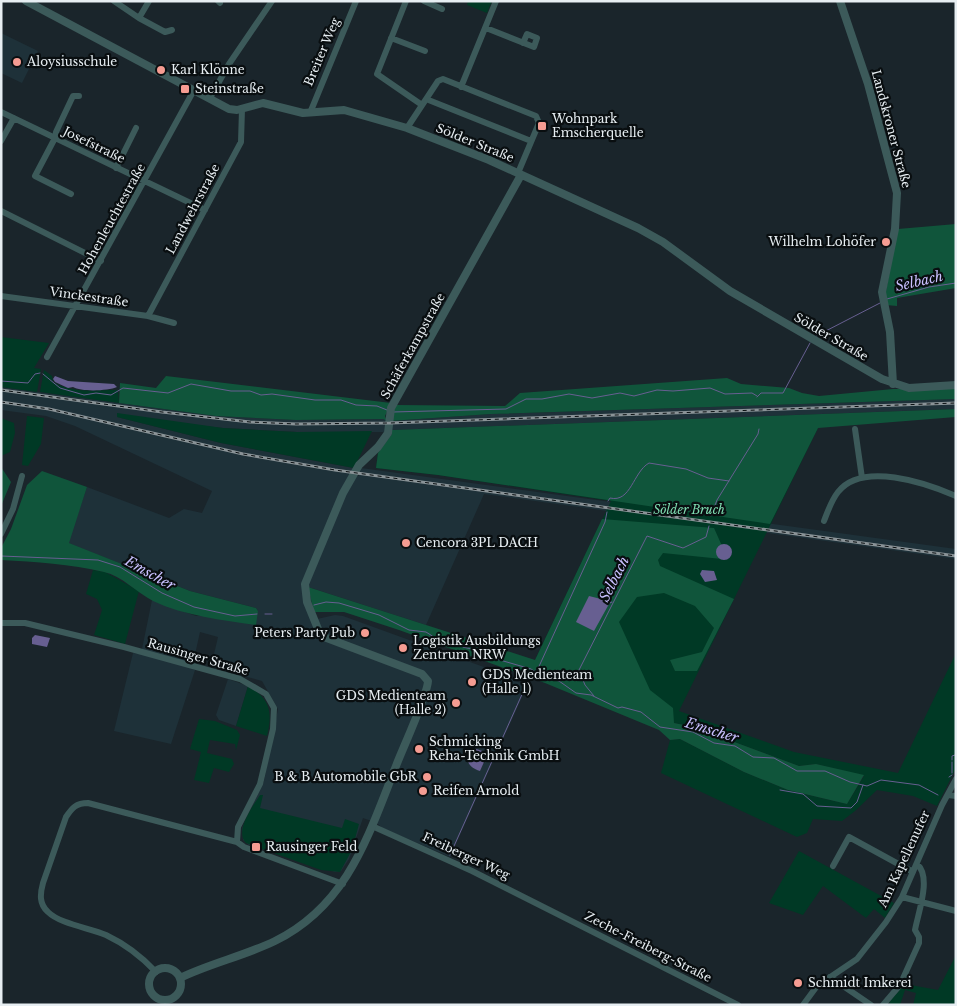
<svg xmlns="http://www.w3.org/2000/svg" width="957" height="1006" font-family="'Libre Baskerville',serif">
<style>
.built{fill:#1e3139}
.green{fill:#003925}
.forest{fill:#10553b}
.water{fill:#675f91}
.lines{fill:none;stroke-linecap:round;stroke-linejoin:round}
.stream{stroke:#675f91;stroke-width:1}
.minor{stroke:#3c5a5a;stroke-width:6}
.tertiary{stroke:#3c5a5a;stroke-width:8}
.rail-casing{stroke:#8a9397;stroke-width:3}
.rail{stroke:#090e10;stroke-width:1;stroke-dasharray:4;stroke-linecap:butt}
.poi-dot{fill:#f59c92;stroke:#090e10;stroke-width:2}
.labels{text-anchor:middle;stroke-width:4.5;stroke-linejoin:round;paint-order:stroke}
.street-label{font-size:12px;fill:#e7eef2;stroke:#090e10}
.poi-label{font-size:12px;fill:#e7eef2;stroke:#090e10;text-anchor:start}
.park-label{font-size:12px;font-style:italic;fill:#7fddb2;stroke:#090e10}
.water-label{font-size:14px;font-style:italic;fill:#c9c0ff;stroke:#090e10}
</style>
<rect width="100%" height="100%" fill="#1a252b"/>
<!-- built -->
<path class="built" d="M1,33l37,18 -16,32 -21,-10z
M1,387l215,29 80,4 87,-1 4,2 -2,11h-88l-74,-4 -106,-11 104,26 133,25 -4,7 9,1 2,-8 456,62 139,19v10l-472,-65 -58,131 -118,-38 9,32 18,-4 8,1 149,54 35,16 -77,171 -68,-29 -5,-5 -14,-5 -14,41 -8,12 -6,1 -86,-27 -6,-5 -1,-12 22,-47 14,-72 -16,-28 -51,-14 7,-30 -18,-5 -8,36 3,2 -24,74 -57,-13 19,-78 8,1 11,-54 44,16 62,-5 -2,-3 -66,-17 -122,-48 19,-56 82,31 15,-9 18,4 10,-22 -137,-65 -29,-10 -45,-6z
M956,399v10l-564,21 -2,-9 101,-7z
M228,679l20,7 -12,40 -17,-6 -3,-5z"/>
<!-- green -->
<path class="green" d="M468,1h24l-5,12 -20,-8z
M1,337l48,6 -15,25 7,1 -4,23 -36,-5z
M44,370l8,6 1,6c22,12 41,8 65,8l1,13 -79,-11z
M117,413l106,15 74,4 75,-1 -18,37 -133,-25 -104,-26z
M27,416l17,2 -3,26 -13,22 -6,-1z
M1,418l13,5 1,10 -5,19 -9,4z
M818,428l-139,283 115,41 104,21 58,-120v115l-19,38 -24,-10 -36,-6 -22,21 -13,10 -29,-2 -6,14 -10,4 -136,-64 9,-33 10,-1 64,33 44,18 59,14 17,-28 -48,-12 -17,2 -105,-39 -20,-4 -139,-63 76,-159 -173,-26 -62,-7 2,-15z
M93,570l12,2 34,19 -14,53 -31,-9 8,-25 -5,-11 -11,-5z
M248,686c22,12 25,26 19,50l-31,-10z
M199,719l16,2 22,9 3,5 -4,15 -1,-6 -25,-4 -3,13 25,6 2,5 -5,8 -15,-4 -5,15 -15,-3 7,-28 -11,-3z
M260,795h3l-3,13 82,20 3,-9 14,5 -7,26 -12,22 -19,-2 -75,-27c-12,-12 7,-37 14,-48z
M799,851l95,52 -9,15 -11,-9 -8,9 -43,-32 -20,29 -34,-12z
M956,955v50h-43l3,-12 -11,-3 -5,15h-9l-2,-3 16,-18 33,6z"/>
<!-- forest -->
<path class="forest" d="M956,224v64l-59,10v8l-11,-1 -1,-9 13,-67z
M166,376l225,27 -6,13 2,5 -4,-2 -87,1 -80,-4 -97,-13 1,-20 36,5z
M727,378l14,6 48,4 13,5 17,3 74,-7h63v10l-465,15 -101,7 6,-16 109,1 15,-13z
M956,409v8l-138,11 -48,96 -332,-49 -62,-7 2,-15 14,-19v-4z
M1,467l10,15 -10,24z
M42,471l45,16 -18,56 121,48 66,17 2,3 -2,14c-34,-5 -71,-9 -103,-24 -17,-9 -31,-25 -49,-29 -34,-8 -68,-10 -103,-12v-12l10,-19 16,-44z
M602,519l112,9 12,27 -4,4 -59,-6 -5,7 2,6 74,33 -37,72h-22l-5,-11 32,-8 12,-24 -19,-22 -31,-13 -27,4 -18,25 31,68 23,18 1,15 20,4 105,39 17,-2 48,11 -17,29 -59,-14 -44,-18 -64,-33 -10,1 -11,-10 -114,-47 -146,-53 -55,-18h-30l-6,-25 227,73z"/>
<!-- water -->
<path class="water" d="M55,376l13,5 46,3 3,3c-9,4 -36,5 -44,0l-5,1 -13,-6 -2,-3z
M716 552a8 8 0 1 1 16 0a8 8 0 1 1-16 0Z
M702,570l12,1 3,9 -12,2 -5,-8z
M589,596l24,6 -4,2 -15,27 -18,-9z
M35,635l15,3 -3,9 -15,-3v-6z
M471,747l17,6 -8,18c-14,-4 -15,-14 -9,-24z"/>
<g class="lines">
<!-- stream -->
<path class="stream" d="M887,299l42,-12 27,-4
M816,336l64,-33
M43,374l17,14 24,7 12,-2 15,2 12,-7 45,5 23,-9 40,7h19l11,4 11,-1 43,6h26l15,5 21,1 10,4
M1,381l27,2 7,-9 5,-1
M757,397l4,-4h22l27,-50
M393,412l113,-3 20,-10h16l27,-5 23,4 28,-5 14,3 23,-6 16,1 37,-3 15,6 27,-1 5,3
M608,501l2,-3c21,5 23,-26 39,-35l37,6 22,9 21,3
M711,516l6,-16 41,-66 1,-5
M1,556l97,4 22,7 42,26 32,14 41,9 22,-2
M314,605l12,-3 13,1 40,12 30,15 17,2 11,7 14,2 12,6 21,5 9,6 38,11 12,8 16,4 17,12 15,2 27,13 4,-1 19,5 19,15 33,5 21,11 21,3 18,11 21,1 23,13h28l25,11 17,4 14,-6 38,5 19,10
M265,614h7
M536,673l69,-151 2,-10
M530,676l3,-5
M594,696l-9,-11 -6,-15 68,-134 36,12 23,-11 3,-11
M952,760v-4l3,-1
M952,773v-11
M949,777l3,-2
M780,790l23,4 14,12 34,2 6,-6 6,-17
M450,855l78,-174"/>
<!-- minor -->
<path class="minor" d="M114,1l25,17 10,-17
M218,1l2,2
M406,1l-29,73 45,31
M424,1l18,8
M139,18l26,14 7,-2
M486,28l48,19 3,-9 -10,-4 -4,9
M391,38l34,13
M461,87l35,-86
M210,98l19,-34 43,-63
M426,99l105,42
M1,112l204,98
M310,113l46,-112
M407,128l31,-47 5,-2 93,37 3,7 -21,50
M1,141l13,-23
M116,168l20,-40
M71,194l-36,-18 20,-38 1,-6 17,-36h6
M1,211l100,50
M1,296l147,20 26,7
M148,316l93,-174 1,-33
M47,357l147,-267
M855,429l7,49
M824,521c4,-10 7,-20 14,-29 24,-31 88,-9 118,4
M1,534l12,-25 9,-33
M1,623h24l99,24 116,32 26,15 8,14 -1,21 -13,55 -22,43 -1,15 7,5 99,37
M948,795l8,1
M372,826l100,45 266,134
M833,866l16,-29 64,35
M902,897l54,14
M156,972c-14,-15 -31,-28 -50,-37 -16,-7 -46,-11 -58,-23 -9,-8 -8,-18 -5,-29l23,-66c6,-9 10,-14 22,-14l149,39
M830,977l41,28
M803,1005l14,-19 40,-27 29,-37 16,-25 40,-92 14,-26
M883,1005l17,-20 19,-42v-6l-4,-7c3,-17 17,-53 2,-66"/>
<!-- tertiary -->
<path class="tertiary" d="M26,1l203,108 8,1 26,-7 40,10 41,-3 63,18 82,32 149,68 25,14 67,49 152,88 27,9 47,-3
M840,1l28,83 29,109 -2,36 -13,63 8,40 3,52
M149 984a16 16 0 1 1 32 0a16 16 0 1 1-32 0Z
M180,978c31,-15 64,-22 95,-37 73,-36 93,-105 121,-175 6,-16 32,-72 32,-85l-6,-7 -98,-37 -6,-8 -11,-27 -2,-18 38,-91 16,-28 19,-18 10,-14 3,-25 130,-233"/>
<!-- rail casing -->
<g class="rail-casing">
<path id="rail" d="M1,390l161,22 88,10 46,2 94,-1 566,-20
M1,402l48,7 194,45 92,16 621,86"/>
</g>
<!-- rail -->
<use href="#rail" class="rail"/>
</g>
<!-- markers -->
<g class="poi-dot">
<circle cx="17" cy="62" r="5"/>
<circle cx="161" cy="70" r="5"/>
<rect x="180" y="84" width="10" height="10" rx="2.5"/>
<rect x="537" y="121" width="10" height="10" rx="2.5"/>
<circle cx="886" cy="242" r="5"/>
<circle cx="406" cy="543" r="5"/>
<circle cx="365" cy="633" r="5"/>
<circle cx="403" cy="648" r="5"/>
<circle cx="472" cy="682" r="5"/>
<circle cx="456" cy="703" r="5"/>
<circle cx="419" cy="749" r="5"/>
<circle cx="427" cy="777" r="5"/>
<circle cx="423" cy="791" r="5"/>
<rect x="251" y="842" width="10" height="10" rx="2.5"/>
<circle cx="798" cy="983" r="5"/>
</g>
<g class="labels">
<!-- street labels -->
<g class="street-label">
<text transform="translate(322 52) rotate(-67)" y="4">Breiter Weg</text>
<text transform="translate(891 129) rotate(75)" y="4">Landskroner Straße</text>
<text transform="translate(475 143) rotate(22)" y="4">Sölder Straße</text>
<text transform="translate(94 145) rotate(26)" y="4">Josefstraße</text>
<text transform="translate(193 209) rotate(-62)" y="4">Landwehrstraße</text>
<text transform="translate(112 219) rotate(-61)" y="4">Hohenleuchtestraße</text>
<text transform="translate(89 297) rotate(8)" y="4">Vinckestraße</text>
<text transform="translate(831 337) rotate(30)" y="4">Sölder Straße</text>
<text transform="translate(413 346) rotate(-61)" y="4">Schäferkampstraße</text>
<text transform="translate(198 657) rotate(16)" y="4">Rausinger Straße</text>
<text transform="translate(466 856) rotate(25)" y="4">Freiberger Weg</text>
<text transform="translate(904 859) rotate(-65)" y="4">Am Kapellenufer</text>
<text transform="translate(648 947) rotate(27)" y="4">Zeche-Freiberg-Straße</text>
</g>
<!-- poi labels -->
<g class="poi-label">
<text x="27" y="66">Aloysiusschule</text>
<text x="171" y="74">Karl Klönne</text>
<text x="195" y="93">Steinstraße</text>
<text x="552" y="123">Wohnpark<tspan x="552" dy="14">Emscherquelle</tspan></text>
<text x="876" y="246" text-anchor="end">Wilhelm Lohöfer</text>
<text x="416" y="547">Cencora 3PL DACH</text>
<text x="355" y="637" text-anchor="end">Peters Party Pub</text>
<text x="413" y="645">Logistik Ausbildungs<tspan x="413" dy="14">Zentrum NRW</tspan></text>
<text x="482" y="679">GDS Medienteam<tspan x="482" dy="14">(Halle 1)</tspan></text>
<text x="446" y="700" text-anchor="end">GDS Medienteam<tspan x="446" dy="14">(Halle 2)</tspan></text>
<text x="429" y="746">Schmicking<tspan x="429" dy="14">Reha-Technik GmbH</tspan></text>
<text x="417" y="781" text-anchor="end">B &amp; B Automobile GbR</text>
<text x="433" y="795">Reifen Arnold</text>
<text x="266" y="851">Rausinger Feld</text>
<text x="808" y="987">Schmidt Imkerei</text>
</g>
<!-- park labels -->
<g class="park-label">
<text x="689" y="514">Sölder Bruch</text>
</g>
<!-- water labels -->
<g class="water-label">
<text transform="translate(919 281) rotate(-13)" y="5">Selbach</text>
<text transform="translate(150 573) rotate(29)" y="5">Emscher</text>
<text transform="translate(614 579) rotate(-63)" y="5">Selbach</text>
<text transform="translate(712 730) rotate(17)" y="5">Emscher</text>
</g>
</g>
<!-- border -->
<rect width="957" height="1006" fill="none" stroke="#e7eef2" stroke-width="5"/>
</svg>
